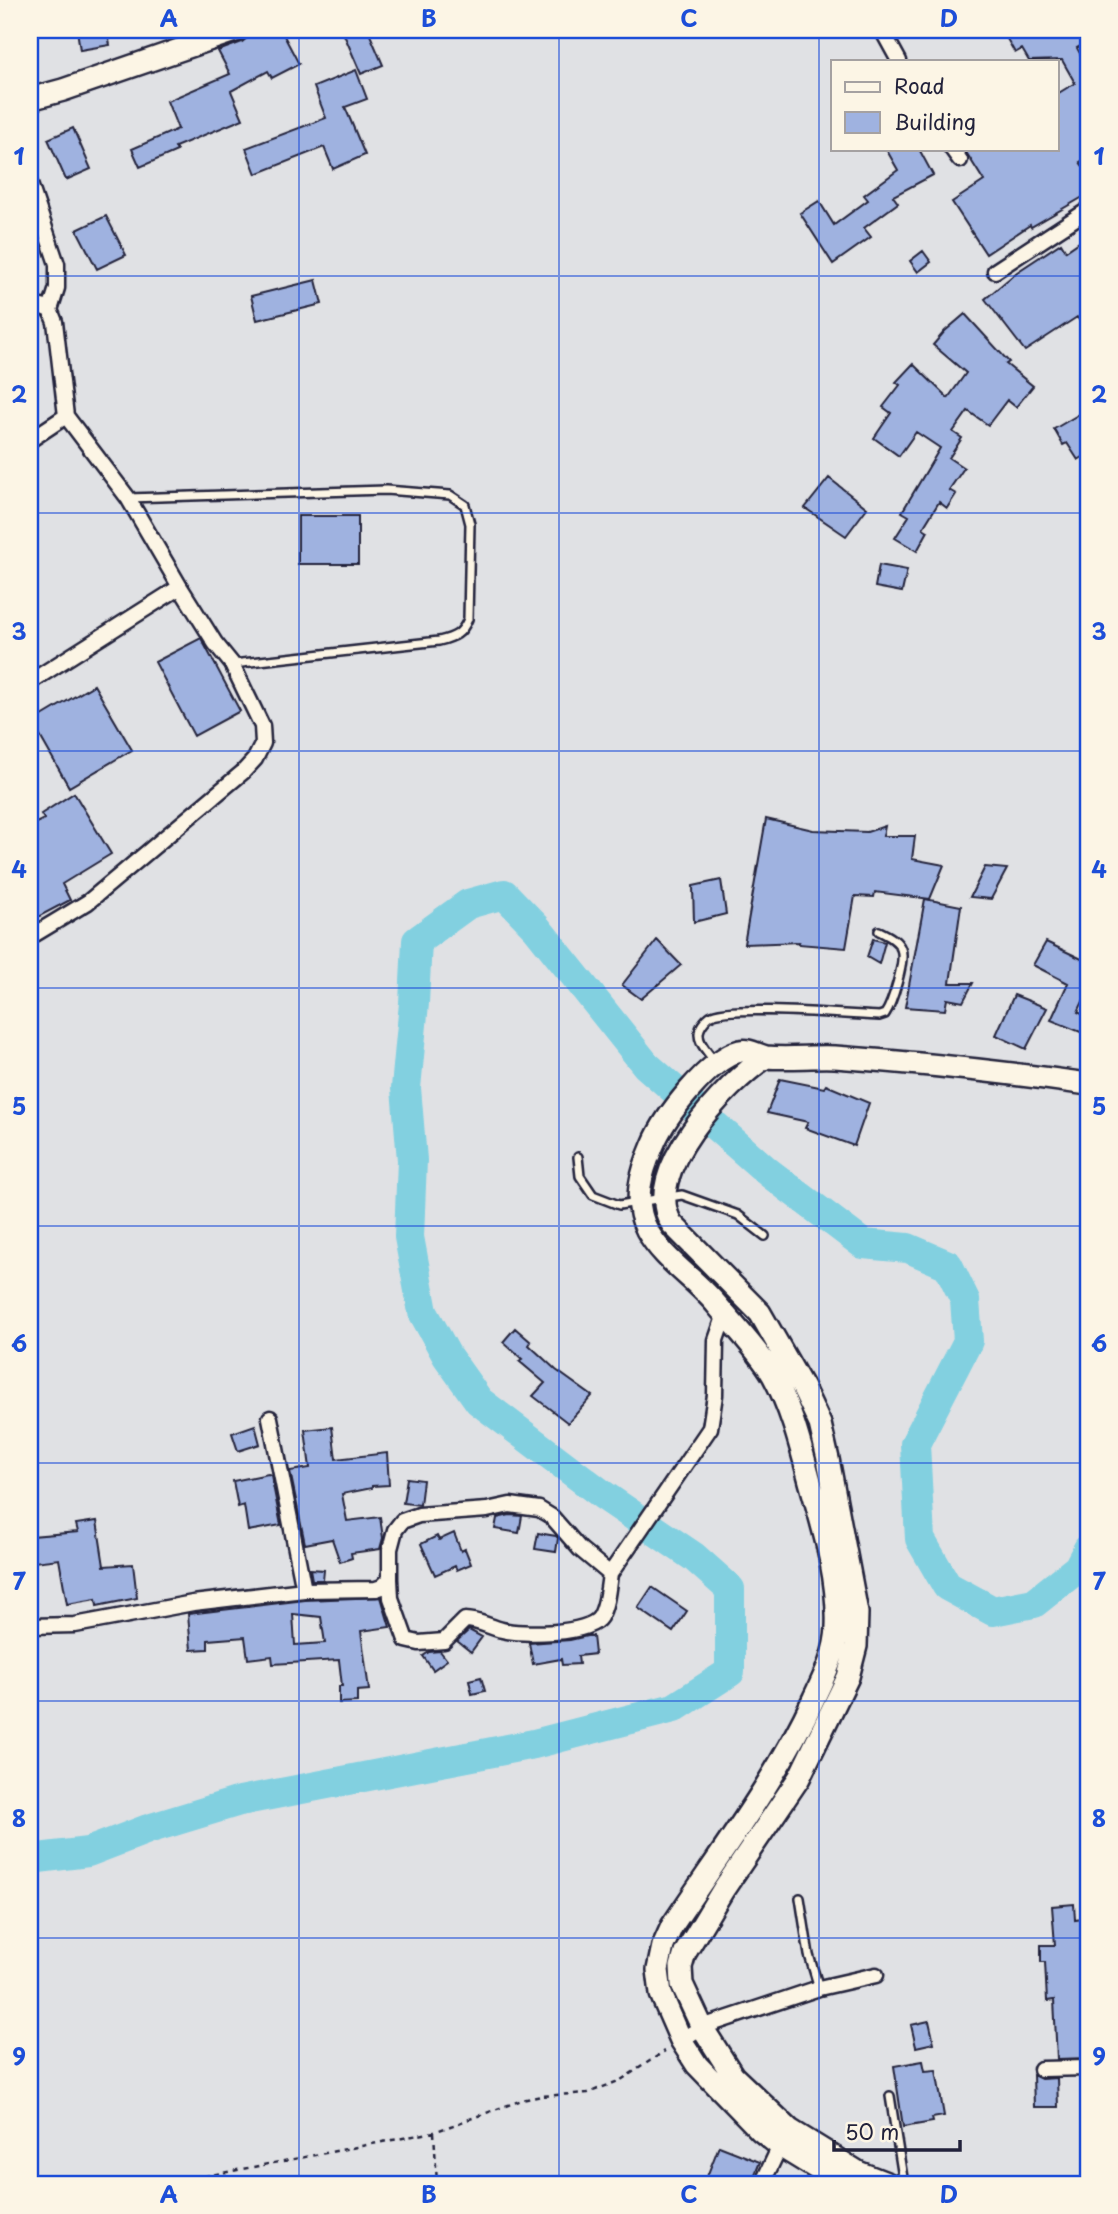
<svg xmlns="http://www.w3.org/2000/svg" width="1118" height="2214" font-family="'Playpen Sans',sans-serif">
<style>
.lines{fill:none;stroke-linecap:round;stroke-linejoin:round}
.river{stroke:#82d0e0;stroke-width:30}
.building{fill:#9fb2e0;stroke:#22223b;stroke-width:2;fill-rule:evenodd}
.lane-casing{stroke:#22223b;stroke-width:12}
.street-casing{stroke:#22223b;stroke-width:19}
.secondary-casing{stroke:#22223b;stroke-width:26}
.path{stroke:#22223b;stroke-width:2.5;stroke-dasharray:5 5;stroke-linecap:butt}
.lane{stroke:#fcf5e5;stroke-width:7}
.street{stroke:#fcf5e5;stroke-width:14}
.secondary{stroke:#fcf5e5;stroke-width:21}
.grid{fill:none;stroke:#1d4ed8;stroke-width:2;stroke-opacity:0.55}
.neatline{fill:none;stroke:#1d4ed8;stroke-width:2.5}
.grid-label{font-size:23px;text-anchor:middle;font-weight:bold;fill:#1d4ed8}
</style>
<rect width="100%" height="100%" fill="#e0e1e4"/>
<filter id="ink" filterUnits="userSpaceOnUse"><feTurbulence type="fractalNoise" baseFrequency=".0143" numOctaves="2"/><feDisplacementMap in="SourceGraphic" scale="14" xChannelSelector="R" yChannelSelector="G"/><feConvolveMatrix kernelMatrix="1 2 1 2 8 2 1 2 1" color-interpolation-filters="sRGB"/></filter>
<g filter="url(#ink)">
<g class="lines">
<!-- river -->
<path class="river" d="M30,1859l58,-7 60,-23 92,-28 294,-57 140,-36 56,-36v-83l-36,-32 -91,-62 -124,-94 -32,-45 -24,-44 -14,-75 3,-77 -6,-72 8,-85 3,-62 51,-37 36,-10 32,33 110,138 122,107 95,72 45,4 40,17 17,35 3,41 -53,103 5,95 27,47 46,25 41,-8 44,-35 10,-19"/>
</g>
<!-- building -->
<path class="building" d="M77,30h30l3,15 -30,5z
M250,30h31l18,34 -27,14 -4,-7 -37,20 12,28 -68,28 2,4 -37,16 -8,-18 46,-20 -11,-28 63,-27 -12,-23 24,-9 5,-4z
M342,30h26l15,35 -22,9z
M1002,30h86v12l-11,6 11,20v89l-8,5 8,12v20l-57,33 -1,-2 -44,29 -34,-52 32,-21 -20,-32h93v-55l18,-11 -13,-23 -33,1 -7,-12 -7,4z
M356,70l11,29 -22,8 20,48 -32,14 -9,-22 -68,27 -10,-26 80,-30 -12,-31z
M73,128l18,41 -25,11 -18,-41z
M886,149h33l14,26 -40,21 5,7 -34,25 7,9 -38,27 -33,-51 19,-12 15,24 34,-25 -4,-5 34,-25z
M106,216l20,39 -29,14 -20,-39z
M1088,236v97l-11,-16 -52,34 -40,-52 32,-27 44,-29 5,8z
M923,251l8,11 -13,10 -8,-11z
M316,280l6,24 -65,16 -6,-24z
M965,314l44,48 -3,2 27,22 -17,21 -9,-7 -19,25 -20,-14 -15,21 9,6 -13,20 15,10 -15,22 7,4 -9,14 -8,-6 -16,26 5,3 -11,20 -22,-13 14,-22 -7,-4 38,-64 -24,-16 -17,24 -25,-18 17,-25 -8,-6 17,-22 -4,-3 17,-18 35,34 18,-25 -33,-28 12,-14z
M1088,409v45l-10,6 -11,-17 -4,2 -9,-16z
M829,478l38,30 -21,28 -41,-28z
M298,516h60v48h-60z
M879,565l28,5 -5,22 -27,-5z
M201,638l39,73 -46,25 -39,-74z
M94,685l38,65 -63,37 -37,-65z
M74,793l37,61 -49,30 8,16 -34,18 -6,-12v-80l14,-7 -3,-5z
M766,819l47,11 54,2 18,-6 -2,10h32l-3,23 32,6 -14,34 -55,-7 -1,5 -19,-1 -9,52 -48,-4 1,-2 -55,2z
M985,867l22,2 -16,30 -21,-2z
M721,880l5,34 -32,8 -1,-36z
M925,899l36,7 -11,77h23l-10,19 -16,-3 -2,11 -40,-3z
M873,939l12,3 -6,22 -12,-7z
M657,940l24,25 -40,34 -19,-14z
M1046,942l42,20v29l-10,21 10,5v18l-37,-15 17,-37 -35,-18z
M1014,995l33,13 -21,41 -30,-14z
M780,1079l44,9 2,-3 43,18 -15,43 -49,-18 3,-6 -41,-9z
M515,1328l16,14 -2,3 27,25 36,26 -24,27 -35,-27 12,-13 -26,-22 3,-2 -19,-17z
M255,1425l5,19 -22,7 -6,-18z
M332,1427l4,32 51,-6 2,32 -17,1v2l-30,6 5,27 33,-4 3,21 -3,11 -29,4 1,5 -12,4 -8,-23 -27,5 -15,-73 20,-3 -5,-38z
M268,1474l3,1 10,50 -33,6 -4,-26 -6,2 -5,-26z
M407,1478l16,2 -3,25 -17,-2z
M510,1515l12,1 -3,17 -24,-4 2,-11z
M97,1521l7,45 29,-2 4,34 -40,8 -1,-7 -29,5 -8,-45 -25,3 -2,-26 46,-4 -2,-8z
M454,1533l7,18 4,-2 6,15 -14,6 -2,-4 -20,9 -14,-31 16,-8 2,4z
M538,1533l18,3 2,2 -2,14 -21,-3z
M310,1569l14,1 -1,10h-11z
M652,1587l35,24 -14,21 -35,-24z
M381,1597l9,30 -29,4 8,59 -12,1v11l-18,1v-17h3l-3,-26 -66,4 -1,-8 -24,3 -3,-22 -37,3v9l-17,1 -3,-36 117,-14zM293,1614l28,3 4,26 -30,2z
M469,1630l13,7 -11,15 -14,-11z
M587,1636h6l2,18 -17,2 1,8 -17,1 -1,-6 -28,5 -4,-21 41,-3z
M440,1651l7,9 -14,10 -10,-14 6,-4z
M481,1677l4,14 -13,3 -3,-14z
M1074,1904l1,16 7,-1 2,14h4v125l-31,1 -3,-59 -7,1 -2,-39h-4v-17h14l-3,-39z
M929,2021l5,22 -18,4 -5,-22z
M923,2061l2,10 11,-1 8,46 -12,2 1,4 -30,5 -9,-61z
M1033,2075l8,4 16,-1 1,29h-24z
M719,2146l41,16 -9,22h-47z"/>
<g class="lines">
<!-- lane casing -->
<g class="lane-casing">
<path id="lane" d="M128,498l258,-8 64,5 15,10 5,19 -2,95c-6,15 -13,18 -29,22l-206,23
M715,1062c-6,-9 -20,-21 -15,-33 1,-4 7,-11 10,-13 17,-12 141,-1 169,0l6,-2c7,-10 21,-54 16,-65 -3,-9 -14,-14 -22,-18
M578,1157l2,19 13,19 26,10 63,-10 56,20 27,21
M800,1898l9,57 10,33
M890,2096l14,88"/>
</g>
<!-- street casing -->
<g class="street-casing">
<path id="street" d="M882,30l17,31
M952,149l8,11
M30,184l27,80v24l-7,22
M995,271l93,-61
M30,307h12l8,3 5,12 11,94 62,82 52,89 35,56 17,21 30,62 1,17 -8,16 -12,13 -155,130 -58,35
M30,440l36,-24
M30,682l150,-95
M270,1418l34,172
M390,1579l1,19 15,42 13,3 25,-2 21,-21c13,0 25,7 37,10 19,5 87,5 98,-13 7,-12 8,-29 10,-43
M30,1626l45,-1 118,-22 111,-13 72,-1 6,-2 8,-8v-30l5,-19 7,-9 17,-6 68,-5 23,-5 29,4 13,8 28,32 30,25 100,-146 5,-33 1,-55 9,-26
M681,2040l21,-13 117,-39 57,-13
M1041,2069l47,-1
M762,2184l18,-38"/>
</g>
<!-- secondary casing -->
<g class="secondary-casing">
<path id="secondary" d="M30,99l33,-9 174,-60
M766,1057c-39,26 -127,117 -94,167l88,89 43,75 17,36 8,35 29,154 -1,33 -8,31 -49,101 -76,112 -38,63 -4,14 1,17 20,43 31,49 57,54 68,42 31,12
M842,2184l-62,-38 -20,-16 -63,-65 -16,-25 -20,-46 -3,-24 5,-24 9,-20c49,-74 105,-147 142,-228 11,-23 22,-45 23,-71 2,-48 -13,-96 -26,-142 -10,-37 -19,-75 -38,-110 -15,-25 -37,-47 -56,-70 -21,-26 -54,-45 -70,-75 -15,-29 -6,-57 6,-85 12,-29 56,-86 87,-94 10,-2 17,4 26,6 23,2 47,-1 69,0 85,6 169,15 253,27"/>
</g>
<!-- path -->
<path class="path" d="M434,2132l3,52
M165,2184l269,-52 88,-32 19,-4 47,-3 33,-13 44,-29"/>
<!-- lane -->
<use href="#lane" class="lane"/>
<!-- street -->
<use href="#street" class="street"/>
<!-- secondary -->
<use href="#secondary" class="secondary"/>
</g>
</g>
<!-- grid -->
<path class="grid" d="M299,30v2154M559,30v2154M819,30v2154M30,276h1058M30,513h1058M30,751h1058M30,988h1058M30,1226h1058M30,1463h1058M30,1701h1058M30,1938h1058"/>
<!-- margin -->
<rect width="1118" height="2214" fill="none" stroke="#fcf5e5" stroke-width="77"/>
<!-- legend -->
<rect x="831" y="60" width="228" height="91" fill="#fcf5e5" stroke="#a5a1a1" stroke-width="2"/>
<rect x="845" y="82" width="35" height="10" fill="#fcf5e5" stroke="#a5a1a1" stroke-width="2"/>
<text x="894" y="94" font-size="21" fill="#22223b">Road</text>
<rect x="845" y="112" width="35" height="21" fill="#9fb2e0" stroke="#a5a1a1" stroke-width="2"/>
<text x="894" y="130" font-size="21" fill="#22223b">Building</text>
<!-- scale -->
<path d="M834 2140v10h126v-10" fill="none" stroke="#22223b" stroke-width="3.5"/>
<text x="845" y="2140" font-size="21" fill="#22223b" stroke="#fcf5e5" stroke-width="5" paint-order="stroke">50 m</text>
<rect x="38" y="38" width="1042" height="2138" class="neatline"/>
<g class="grid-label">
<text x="169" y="27">A</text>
<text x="429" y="27">B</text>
<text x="689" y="27">C</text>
<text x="949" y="27">D</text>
<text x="19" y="165">1</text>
<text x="1099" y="165">1</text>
<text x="19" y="403">2</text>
<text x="1099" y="403">2</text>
<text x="19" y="640">3</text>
<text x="1099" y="640">3</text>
<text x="19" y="878">4</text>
<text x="1099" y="878">4</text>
<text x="19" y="1115">5</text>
<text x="1099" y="1115">5</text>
<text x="19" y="1352">6</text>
<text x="1099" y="1352">6</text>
<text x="19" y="1590">7</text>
<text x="1099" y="1590">7</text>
<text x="19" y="1827">8</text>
<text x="1099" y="1827">8</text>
<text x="19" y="2065">9</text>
<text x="1099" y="2065">9</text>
<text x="169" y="2203">A</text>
<text x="429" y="2203">B</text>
<text x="689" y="2203">C</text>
<text x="949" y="2203">D</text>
</g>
</svg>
